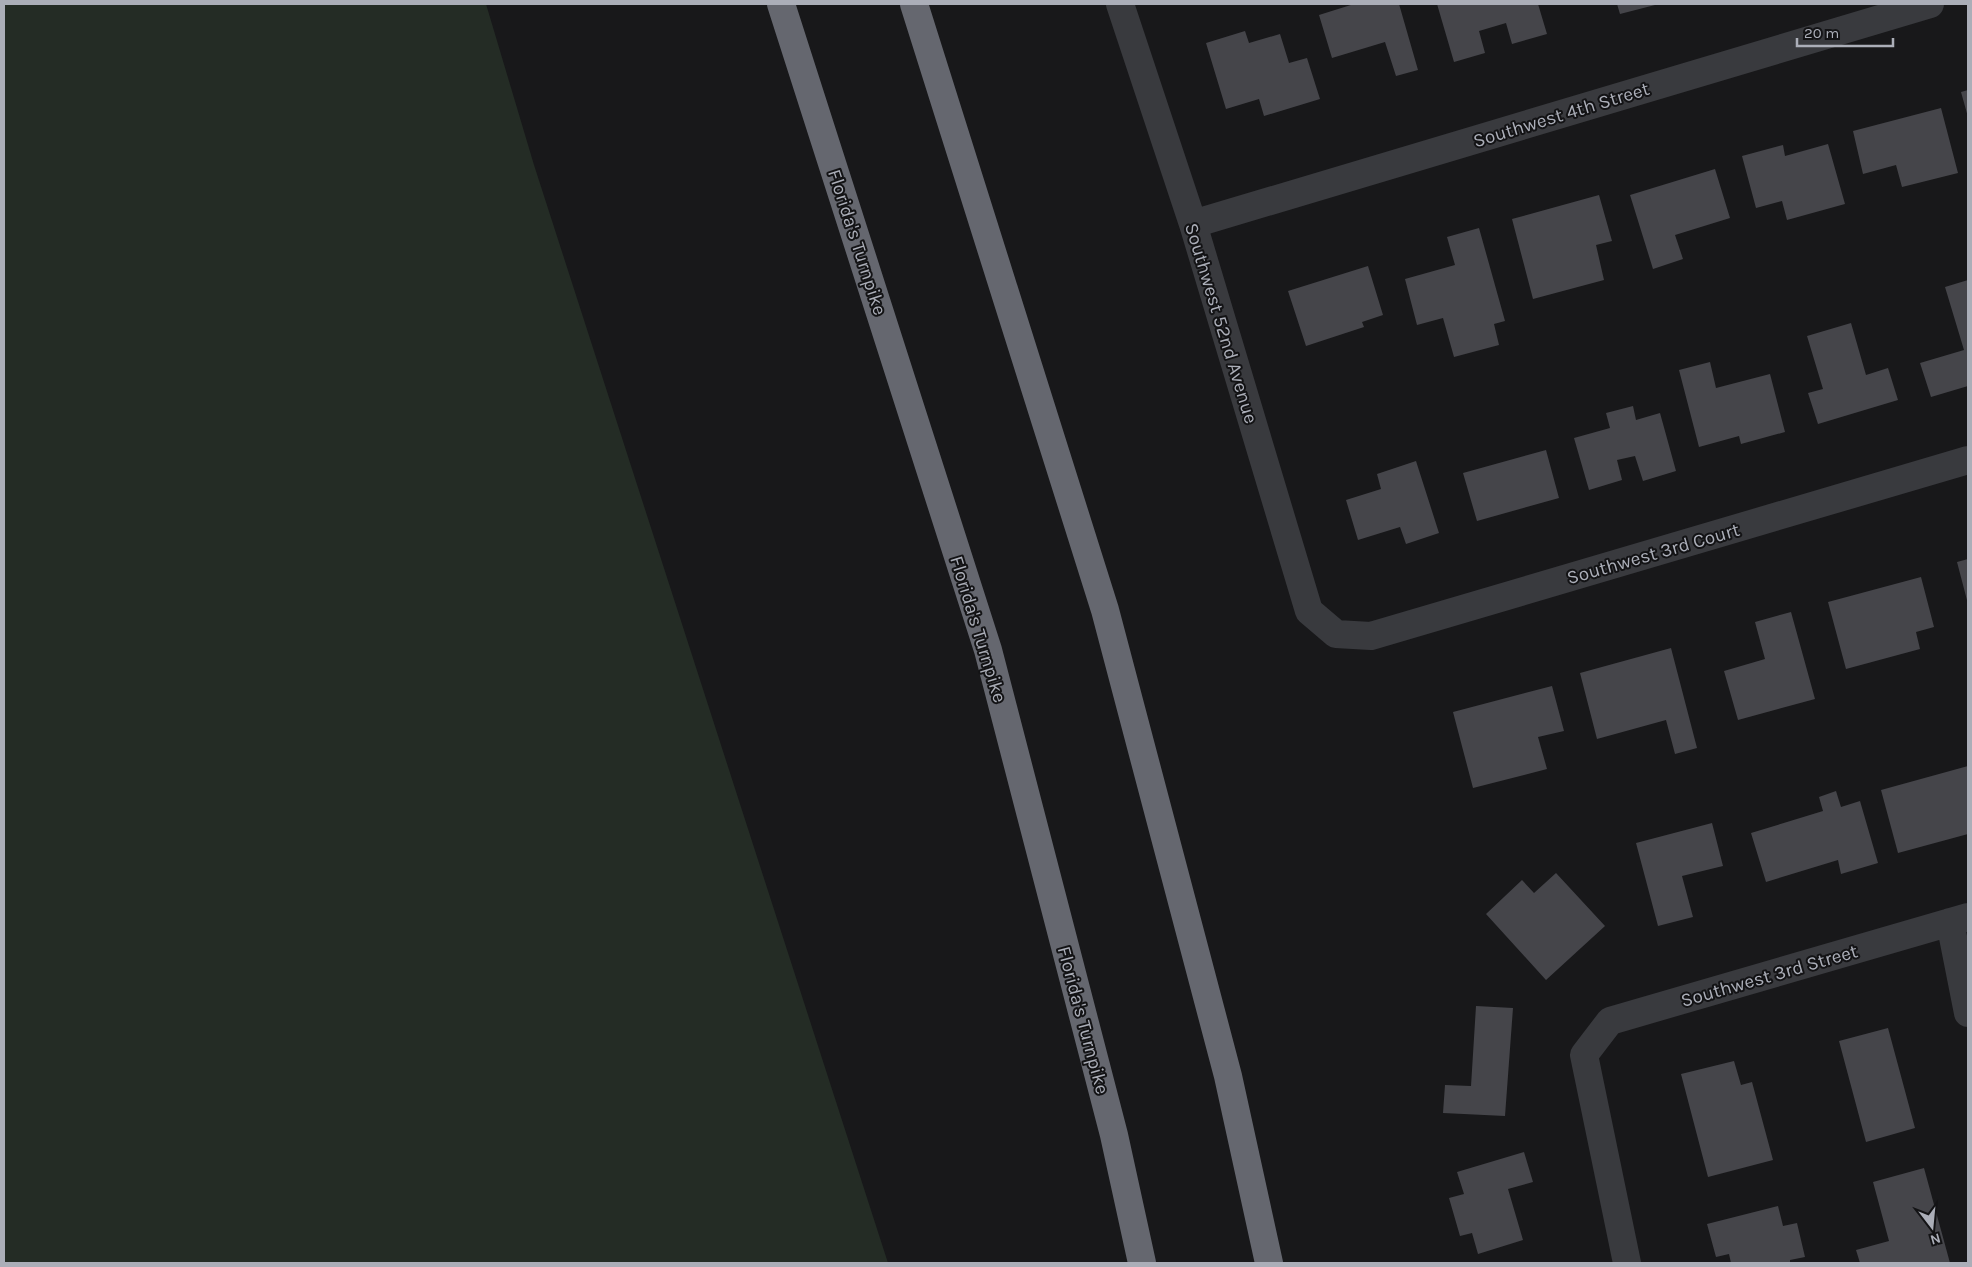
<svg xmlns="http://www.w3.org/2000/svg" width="1972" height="1267" font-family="Karla,sans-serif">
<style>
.green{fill:#242c25}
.building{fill:#45454a}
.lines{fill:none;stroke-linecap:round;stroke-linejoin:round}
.minor{stroke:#393a3e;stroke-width:28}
.highway{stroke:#65676f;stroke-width:28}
.labels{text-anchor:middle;stroke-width:4;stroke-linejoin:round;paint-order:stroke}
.street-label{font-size:19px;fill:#abaeb8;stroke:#131315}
</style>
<rect width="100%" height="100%" fill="#18181a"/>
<!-- green -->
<path class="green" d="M4,4h482l48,161 354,1098h-884z"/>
<!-- building -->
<path class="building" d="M1354,4h45l19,66 -22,6 -11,-34 -53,16 -13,-43z
M1437,4h101l9,30 -35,10 -6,-21 -27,8 6,22 -31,9z
M1617,4h37l1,1 -35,9z
M1245,31l4,12 31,-9 9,29 18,-5 13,41 -56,17 -5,-17 -33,10 -20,-66z
M1968,90v27l-7,-25z
M1941,108l17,65 -56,14 -6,-22 -33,9 -10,-43z
M1828,144l17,60 -58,16 -5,-19 -26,7 -14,-52 41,-11 2,11z
M1715,169l15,49 -55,17 8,24 -30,10 -23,-74z
M1599,195l13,46 -16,4 8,35 -71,19 -21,-80z
M1479,228l26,93 -11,3 5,21 -45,12 -11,-39 -26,7 -12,-46 50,-14 -8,-28z
M1368,266l15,49 -21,7 2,5 -58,19 -18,-55z
M1968,280v106l-37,11 -11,-34 44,-13 -19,-63z
M1851,323l15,52 22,-7 10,32 -80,24 -10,-31 15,-4 -16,-53z
M1710,362l6,26 54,-14 15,58 -44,12 -2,-8 -40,11 -20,-77z
M1633,406l3,14 24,-7 16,58 -33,10 -8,-25 -18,4 5,20 -33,10 -15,-52 36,-10 -4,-15z
M1546,450l13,48 -82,23 -14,-48z
M1416,461l23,72 -33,11 -6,-17 -42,13 -12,-40 35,-11 -4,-15z
M1968,559v45l-11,-42z
M1921,577l13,50 -18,5 4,17 -74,20 -18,-67z
M1791,612l24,87 -77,21 -14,-49 41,-12 -10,-37z
M1671,648l26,100 -22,6 -9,-34 -69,19 -17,-66z
M1552,686l12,45 -26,6 9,32 -74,19 -20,-76z
M1968,766v68l-70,19 -17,-63z
M1836,791l5,16 19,-6 18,62 -37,11 -3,-14 -72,22 -15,-49 72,-22 -4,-14z
M1712,823l11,43 -41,10 11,41 -35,9 -22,-83z
M1556,873l49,53 -59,54 -60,-66 36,-34 12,13z
M1476,1006l37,2 -8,108 -62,-3 2,-28 26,1z
M1888,1028l27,100 -49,14 -27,-101z
M1734,1061l7,24 11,-3 21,78 -65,17 -27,-103z
M1524,1152l9,30 -25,7 15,51 -45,14 -6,-21 -12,3 -11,-38 15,-4 -7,-22z
M1924,1168l26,95h-90l-4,-13 33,-9 -16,-59z
M1778,1206l5,20 14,-3 8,34 -15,3v3h-59l-2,-9 -13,3 -9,-33z"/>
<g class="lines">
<!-- minor -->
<path class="minor" d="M1120,4l73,220 116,387 27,23 35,2 597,-176
M1193,224l737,-220
M1950,922l18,91
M1627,1263l-43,-208 26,-34 358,-104"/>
<!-- highway -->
<path class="highway" d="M781,4l207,646 126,485 28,128
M914,4l191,606 123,466 41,187"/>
</g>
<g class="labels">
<!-- street labels -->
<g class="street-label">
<text transform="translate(1561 114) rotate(-17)" y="7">Southwest 4th Street</text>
<text transform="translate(858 242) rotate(72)" y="7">Florida's Turnpike</text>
<text transform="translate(1222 323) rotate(73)" y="7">Southwest 52nd Avenue</text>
<text transform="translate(1653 553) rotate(-16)" y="7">Southwest 3rd Court</text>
<text transform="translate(979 629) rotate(73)" y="7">Florida's Turnpike</text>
<text transform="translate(1769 975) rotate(-16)" y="7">Southwest 3rd Street</text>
<text transform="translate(1084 1020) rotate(75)" y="7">Florida's Turnpike</text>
</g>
</g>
<!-- border -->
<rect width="1972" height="1267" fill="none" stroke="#abaeb8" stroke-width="10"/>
<!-- north arrow -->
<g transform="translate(1932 1227) rotate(164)" stroke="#131315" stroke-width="4" paint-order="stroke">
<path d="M0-4L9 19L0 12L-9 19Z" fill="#abaeb8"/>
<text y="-8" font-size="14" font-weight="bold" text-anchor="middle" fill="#abaeb8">N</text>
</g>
<!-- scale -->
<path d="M1797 38v8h96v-8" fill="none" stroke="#abaeb8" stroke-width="2.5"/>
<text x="1804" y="38" font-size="15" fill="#abaeb8" stroke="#131315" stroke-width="4" paint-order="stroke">20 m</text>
</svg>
